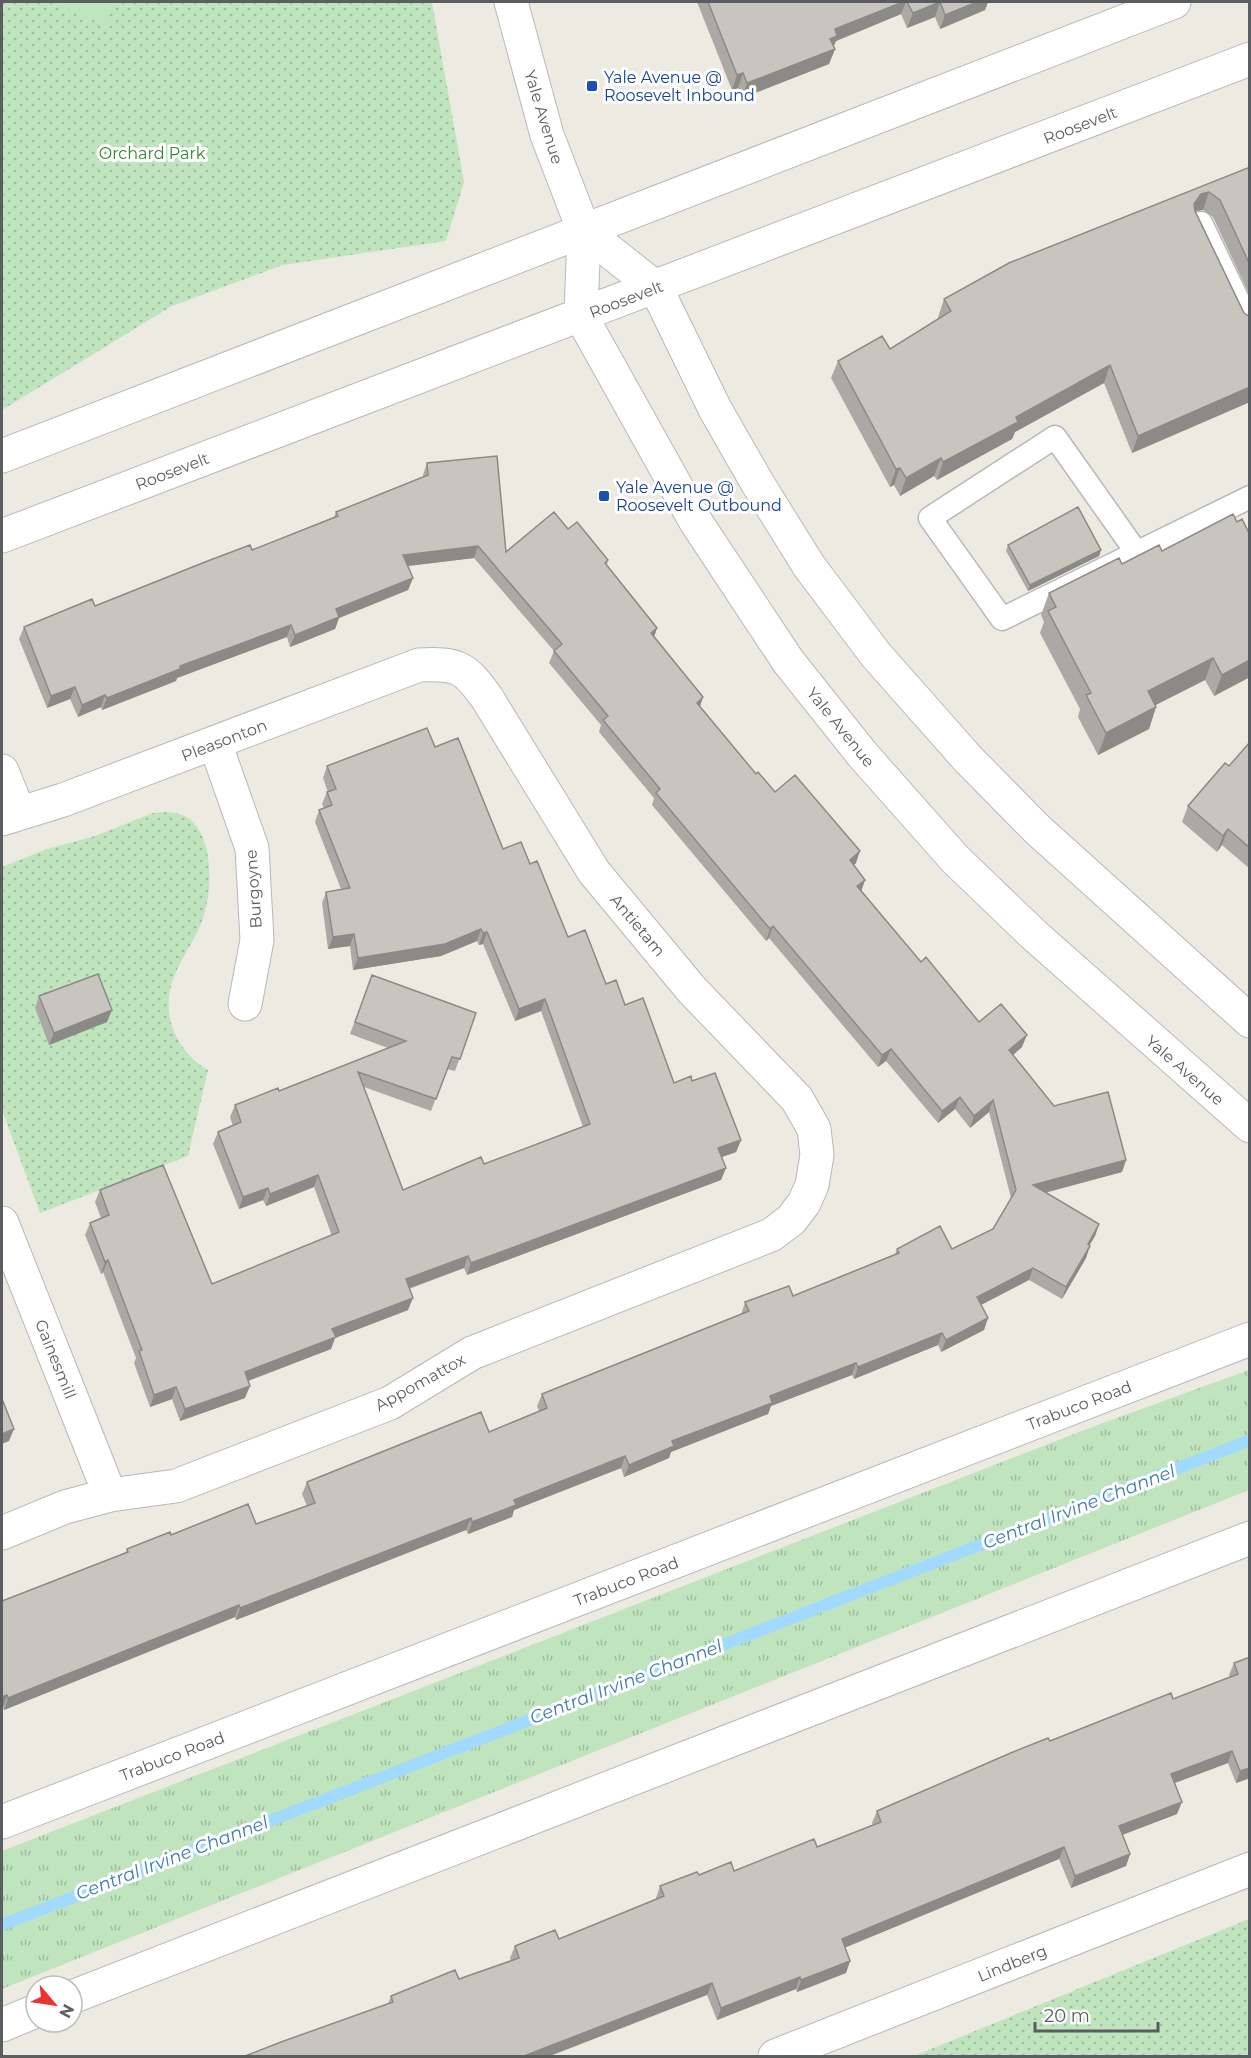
<svg xmlns="http://www.w3.org/2000/svg" width="1251" height="2058" font-family="Montserrat,sans-serif">
<style>
.grass{fill:url(#grass-tufts)}
.park{fill:url(#park-dots)}
.pitch{fill:#c0e5be}
.lines{fill:none;stroke-linecap:round;stroke-linejoin:round}
.stream{stroke:#a1dafe;stroke-width:12}
.service-casing{stroke:#b5b8bc;stroke-width:25}
.minor-casing{stroke:#b5b8bc;stroke-width:35}
.tertiary-casing{stroke:#b5b8bc;stroke-width:35}
.secondary-casing{stroke:#b6b9be;stroke-width:35}
.service{stroke:#fff;stroke-width:22}
.minor{stroke:#fff;stroke-width:33}
.tertiary{stroke:#fff;stroke-width:33}
.secondary{stroke:#fff;stroke-width:33}
.wall{fill:#aca9a4}
.shaded-wall{fill:#8c8a86}
.building{fill:#c8c5bf;stroke:#8c8a86;stroke-width:1.5}
.transit-dot{fill:#1a4fb4;stroke:#fff;stroke-width:2}
.labels{text-anchor:middle;stroke-width:6;stroke-linejoin:round;paint-order:stroke}
.transit-label{font-size:16px;fill:#164399;stroke:#fff;text-anchor:start}
.street-label{font-size:16px;fill:#5a5e63;stroke:#fff}
.park-label{font-size:16px;fill:#368636;stroke:#fff}
.water-label{font-size:18px;font-style:italic;fill:#3e7ab0;stroke:#fff}
</style>
<defs>
<pattern id="grass-tufts" width="24" height="20" patternUnits="userSpaceOnUse" patternTransform="scale(1.5)"><rect width="24" height="20" fill="#c0e5be"/><path d="M3 7l-1-3M5 7V3M7 7l1-3M15 17l-1-3M17 17v-4M19 17l1-3" fill="none" stroke="#9fbd9e"/></pattern>
<pattern id="park-dots" width="8" height="8" patternUnits="userSpaceOnUse" patternTransform="scale(1.5)"><rect width="8" height="8" fill="#c0e5be"/><path d="M2 2h.1M6 6h.1" fill="none" stroke="#9fbd9e" stroke-width="1.8" stroke-linecap="round"/></pattern>
</defs>
<rect width="100%" height="100%" fill="#edeae2"/>
<!-- grass -->
<path class="grass" d="M1249,1370v120l-1247,499v-138l1090,-424z"/>
<!-- park -->
<path class="park" d="M2,2h430l32,180 -18,59 -163,24 -111,41 -170,104z
M167,812c9,1 17,2 25,9 22,21 20,71 11,97 -7,22 -23,40 -30,62 -13,35 4,72 35,90l-20,86 -148,57 -38,-103v-243l45,-18 48,-13 58,-23z
M1249,1919v137h-335z"/>
<!-- pitch -->
<path class="pitch" d="M51,2h64l-10,23z"/>
<g class="lines">
<!-- stream -->
<path class="stream" d="M2,1925l1248,-485"/>
<!-- service casing -->
<g class="service-casing">
<path id="service" d="M1201,223l49,102
M1137,553l-82,-116 -125,81 72,101 248,-122"/>
</g>
<!-- minor casing -->
<g class="minor-casing">
<path id="minor" d="M215,743l37,105 5,92 -12,64
M2,819l61,-19 356,-135c39,-2 46,2 68,33l107,174 98,118 105,109 17,30 3,26 -5,30 -8,18 -13,17 -20,15 -299,118 -82,50 -214,83 -66,9 -45,12 -63,26
M2,1223l108,272
M775,2056l475,-187"/>
</g>
<!-- tertiary casing -->
<g class="tertiary-casing">
<path id="tertiary" d="M2,456l1172,-454
M2,536l1248,-477
M2,771l17,42"/>
</g>
<!-- secondary casing -->
<g class="secondary-casing">
<path id="secondary" d="M511,2l36,133 37,96 -3,85 115,206 92,139 74,93 93,105 78,75 217,192
M584,231l72,57 59,121 43,75 51,82 67,89 92,104 70,71 212,191
M2,1822l1248,-483
M72,1997l1178,-459
M2,2025l34,-14"/>
</g>
<!-- service -->
<use href="#service" class="service"/>
<!-- minor -->
<use href="#minor" class="minor"/>
<!-- tertiary -->
<use href="#tertiary" class="tertiary"/>
<!-- secondary -->
<use href="#secondary" class="secondary"/>
</g>
<!-- wall -->
<path class="wall" d="M697,2h291l-3,8 -45,19 -5,-12 -28,11 -6,-14 -65,27 -3,6 2,2 -6,15 -87,34 -4,-10 -6,2z
M1250,167v129l-37,-79 -10,-7 -8,1 49,102 6,4v85l-118,51 -28,-70 -89,49 -3,7 -75,41 -3,-4 -34,20 -6,-11 -4,2 -59,-109 7,-17 52,-12 49,-30 -1,-2 6,-18z
M427,463l79,89 62,-23 40,31 -1,5 50,63 -3,9 49,60 -3,9 56,68 19,18 81,71 -2,2 11,15 -4,11 60,71 58,60 43,25 -9,8 41,51 72,54 -4,12 -77,21 54,31 -4,12 -6,10 -3,12 -24,41 -33,-19 -48,25 7,13 -4,12 -43,22 -3,-7 -84,34 -2,-4 -81,31 -3,8 -97,38 -2,6 -45,19 -3,-9 -107,42 -2,7 -44,17 -2,-4 -230,90 -1,-3 -231,93 -1,-3 -1,-106 123,-48 2,-4 44,-14 85,-11 51,-18 -5,-12 5,-12 182,-50 50,-21 -2,-5 5,-12 199,-79 4,-13 48,-6 102,-42 2,-5h55l41,-20 18,-31 -22,-86 -19,16 -15,-19 -17,14 -52,-62 -8,6 -109,-129 -3,3 -114,-136 2,-7 -55,-66 2,-7 -52,-62 5,-12 -80,-93 -66,8 5,12 -5,12 -69,28 -4,11 -45,18 -3,-10 -110,41 -1,3 -74,29 -1,-3 -23,10 -8,-18 -23,9 -28,-69 5,-12 71,-21 157,-56 82,-33 2,-5 87,-34v-3z
M1237,522l13,155 -36,19 -9,-16 -50,25 1,2 -7,22 -51,26 -20,-38 2,-8 -40,-76 4,-11 -3,-7 8,-22 73,-29 40,-13z
M1008,545l93,5 -2,6 -71,35 -22,-40z
M1250,742v127l-28,-24 -5,7 -35,-30 6,-16 41,-40z
M435,747l68,102 27,15 38,73 57,68 49,78 18,-2 49,59 -5,12 -15,5 5,11 -5,12 -254,95 -3,-7 -55,21 -1,21 -73,28 -4,11 -83,32 -3,17 -65,23 -8,-22 -22,8 -16,-44 2,-5 -33,-86 -2,2 -16,-39 5,-12 11,-5 -6,-16 5,-12 112,94 120,-48 -18,-49 -48,19 -3,-6 -24,9 -26,-65 5,-12 15,-6 -3,-9 5,-12 44,-14 109,-43 -38,-14 22,-59 104,38 -21,58 -8,-2 -16,42 -67,-24 39,103 81,-26 99,-37 -42,-116 -26,10 -32,-77 -4,1 -2,-4 -36,15 -88,14 -3,-24 -22,3 -6,-46 4,-11 15,-3 -26,-67 4,-12 5,-2 -2,-4 5,-12h1l-5,-14 4,-12z
M39,996l68,26 -58,23 -14,-37z
M1250,1657v121l-14,5 -8,-20 -54,20 3,31 -55,21 8,19 -4,12 -55,22 -12,-29 -214,88 5,14 -4,12 -49,19 -1,-3 -79,31 -10,-25 -319,9 3,-8 68,-17 52,-18 -1,-3 5,-12 44,-7 97,-40v-1l4,-12 39,-11 35,-4 83,-24 56,-22 -1,-2 5,-12 173,-70 123,-42 57,-22 -1,-2 5,-12z"/>
<!-- shaded-wall -->
<path class="shaded-wall" d="M903,2h3l-5,12 -65,27 -4,9 -7,3 10,-24z
M940,2l-5,15 -28,11 6,-15z
M977,2h11l-3,8 -45,19 5,-14z
M835,49l-6,15 -87,34 5,-15z
M743,73l-5,15 -6,2 5,-15z
M1209,192l-6,18 -8,1 -1,-7 7,-10z
M1110,365l-6,18 -89,49 -3,7 -75,41 6,-18 73,-45z
M1250,387v15l-118,51 6,-17z
M941,458l-7,18 -34,20 6,-18z
M900,468l-6,17 -4,2 6,-18z
M478,546l-4,12 -75,9 4,-12z
M1101,550l-2,6 -71,35 2,-6z
M413,578l-5,12 -69,28 -4,11 -45,18 5,-12 41,-26z
M291,625l-4,12 -110,41 -1,3 -74,29 5,-12 73,-32z
M657,628l-4,12 -2,-7z
M1213,658l-8,22 -65,33 8,-22z
M1250,660v17l-36,19 8,-21z
M75,687l-5,12 -23,9 4,-12z
M105,695l-4,12 -23,10 4,-12z
M703,697l-4,12 -2,-6z
M1156,707l-7,22 -51,26 8,-22z
M1228,829l-6,16 -5,7 6,-16z
M860,851l-4,12 -10,9 4,-12z
M865,880l-4,12 -4,-6z
M773,926l-4,12 -3,3 4,-12z
M481,929l-4,12 -36,15 -88,14 5,-12z
M487,932l-4,12 -4,1 4,-12z
M354,934l-4,12 -22,3 5,-12z
M545,999l-4,12 -26,10 4,-12z
M112,1010l-5,12 -58,23 5,-12z
M1027,1035l-5,12 -17,15 4,-12z
M891,1049l-5,12 -8,6 4,-12z
M960,1097l-5,12 -17,14 4,-12z
M993,1100l-4,12 -19,16 4,-12z
M741,1140l-5,12 -22,8 4,-12z
M1126,1160l-4,12 -94,25 5,-12z
M726,1168l-5,12 -254,95 4,-12z
M318,1175l-4,12 -48,19 4,-12z
M268,1188l-5,12 -24,9 4,-12z
M1099,1224l-4,12 -12,20 5,-12z
M1090,1246l-4,12 -24,41 4,-12z
M468,1256l-4,12 -63,23 5,-12z
M108,1260l-5,12 -2,2 4,-12z
M1033,1268l-4,12 -56,29 4,-12z
M413,1298l-5,12 -73,28 -4,11 -91,35 5,-12 87,-43z
M988,1318l-4,12 -43,22 5,-12z
M942,1333l-4,12 -84,34 4,-12z
M856,1363l-4,12 -81,31 -3,8 -97,38 -2,6 -45,19 5,-12 43,-24 98,-45z
M250,1386l-5,12 -65,23 5,-12z
M176,1387l-4,12 -22,8 4,-12z
M14,1429l-5,12 -7,3v-10z
M625,1456l-4,12 -107,42 -2,7 -44,17 4,-12 42,-22z
M471,1518l-5,12 -230,90 4,-12z
M239,1605l-4,12 -231,93 4,-12z
M7,1695l-4,12 -1,1v-11z
M1232,1751l-4,12 -61,23 4,-12z
M1250,1768v10l-14,5 4,-12z
M1182,1802l-5,12 -63,24 5,-12z
M1064,1847l-5,12 -222,92 5,-12z
M1130,1854l-4,12 -55,22 4,-12z
M850,1961l-4,12 -49,19 4,-12z
M800,1977l-4,12 -79,31 4,-12z
M712,1983l-5,12 -157,61h-26z"/>
<!-- building -->
<path class="building" d="M708,2h195l-68,27 2,7 -7,3 5,10 -88,34 -4,-10 -6,2z
M907,2h70l-32,13 -5,-13 -27,11z
M1250,167v98l-30,-65 -11,-8 -8,2 -7,10 1,7 49,102 6,4v70l-112,49 -28,-71 -94,52 2,5 -75,40 -2,-4 -35,20 -6,-10 -4,1 -58,-108 44,-25 8,13 61,-38 -7,-12 65,-36z
M497,456l9,96 48,-40 14,17 9,-7 31,38 -3,3 52,65 -6,5 52,64 -6,6 59,71 2,-2 17,20 20,-17 65,76 -10,9 15,20 -8,6 64,76 5,-5 53,65 22,-18 26,31 -18,15 45,56 54,-14 18,68 -93,25 66,39 -11,20 2,2 -24,41 -33,-19 -56,29 11,21 -42,22 -4,-7 -84,34 -2,-4 -86,33 2,7 -100,38 2,5 -45,19 -4,-9 -111,44 2,5 -44,17 -1,-4 -231,90 -1,-3 -231,93 -1,-3 -5,2v-96l126,-49 -1,-3 43,-17 1,3 77,-31 8,20 59,-21 -8,-21 174,-70 8,20 58,-24 -5,-14 207,-83 -4,-9 44,-16 4,10 106,-43 -2,-4 43,-23 12,23 41,-20 23,-39 -23,-90 -19,16 -14,-19 -18,14 -51,-62 -9,6 -109,-129 -3,3 -114,-136 4,-4 -57,-69 5,-4 -54,-65 8,-7 -84,-98 -75,9 10,23 -77,31 3,8 -44,18 -4,-10 -111,41v3l-73,29 -2,-3 -23,10 -7,-18 -24,9 -27,-69 68,-28 3,7 110,-44 45,-17 2,5 86,-34 -2,-4 92,-37 -1,-12z
M1078,507l23,43 -71,35 -22,-40z
M1233,514l4,8 5,-3 8,16v125l-28,15 -9,-17 -65,33 8,16 -50,26 -20,-38 5,-2 -43,-82 8,-4 -7,-14 70,-35 3,6 37,-19 3,6z
M427,728l8,19 23,-9 45,111 18,-7 9,22 7,-3 31,76 17,-7 21,54 10,-4 9,25 18,-7 31,85 17,-7 1,5 23,-8 26,67 -23,8 8,20 -255,95 -3,-7 -62,23 7,19 -81,31 4,8 -91,35 5,14 -65,23 -9,-22 -22,8 -15,-44 3,-1 -34,-90 -3,2 -15,-39 19,-8 -9,-25 63,-25 49,119 127,-52 -21,-57 -48,19 -2,-6 -25,9 -25,-65 23,-10 -6,-17 43,-17 1,3 127,-50 -51,-19 17,-47 104,38 -16,46 -8,-2 -16,42 -78,-27 45,118 78,-33 3,7 106,-40 -45,-125 -26,10 -32,-77 -4,1 -2,-4 -36,15 -87,14 -4,-24 -21,3 -7,-45 24,-4 -31,-78 13,-5 -5,-13 9,-3 -9,-23z
M1250,742v106l-22,-19 -5,7 -35,-30 37,-43 4,3z
M98,974l14,36 -58,23 -15,-37z
M2,1399l12,30 -12,5z
M1250,1657v111l-10,3 -8,-20 -61,23 11,28 -63,24 11,28 -55,22 -11,-29 -222,92 8,22 -49,19 -1,-3 -79,31 -9,-25 -188,73h-279l36,-14 112,-40 -2,-6 64,-26 4,9 60,-21 -4,-12 40,-16 4,9 105,-43 -4,-10 37,-14 2,3 32,-13 3,9 80,-32 3,8 64,-25 -4,-11 136,-59 35,-14 2,3 121,-48 2,6 65,-25 -4,-11z"/>
<!-- markers -->
<g class="transit-dot">
<rect x="586" y="80" width="12" height="12" rx="3"/>
<rect x="598" y="490" width="12" height="12" rx="3"/>
</g>
<g class="labels">
<!-- transit labels -->
<g class="transit-label">
<text x="604" y="83">Yale Avenue @<tspan x="604" dy="18">Roosevelt Inbound</tspan></text>
<text x="616" y="493">Yale Avenue @<tspan x="616" dy="18">Roosevelt Outbound</tspan></text>
</g>
<!-- street labels -->
<g class="street-label">
<text transform="translate(544 117) rotate(73)" y="6">Yale Avenue</text>
<text transform="translate(1080 125) rotate(-21)" y="6">Roosevelt</text>
<text transform="translate(626 299) rotate(-21)" y="6">Roosevelt</text>
<text transform="translate(172 471) rotate(-21)" y="6">Roosevelt</text>
<text transform="translate(841 727) rotate(51)" y="6">Yale Avenue</text>
<text transform="translate(224 740) rotate(-21)" y="6">Pleasonton</text>
<text transform="translate(253 889) rotate(-94)" y="6">Burgoyne</text>
<text transform="translate(638 925) rotate(50)" y="6">Antietam</text>
<text transform="translate(1185 1070) rotate(41)" y="6">Yale Avenue</text>
<text transform="translate(56 1359) rotate(68)" y="6">Gainesmill</text>
<text transform="translate(420 1382) rotate(-29)" y="6">Appomattox</text>
<text transform="translate(1079 1405) rotate(-21)" y="6">Trabuco Road</text>
<text transform="translate(626 1581) rotate(-21)" y="6">Trabuco Road</text>
<text transform="translate(172 1756) rotate(-21)" y="6">Trabuco Road</text>
<text transform="translate(1012 1963) rotate(-22)" y="6">Lindberg</text>
</g>
<!-- park labels -->
<g class="park-label">
<text x="152" y="159">Orchard Park</text>
</g>
<!-- water labels -->
<g class="water-label">
<text transform="translate(1079 1507) rotate(-21)" y="6">Central Irvine Channel</text>
<text transform="translate(626 1682) rotate(-21)" y="6">Central Irvine Channel</text>
<text transform="translate(172 1858) rotate(-21)" y="6">Central Irvine Channel</text>
</g>
</g>
<!-- border -->
<rect width="1251" height="2058" fill="none" stroke="#5a5e63" stroke-width="6"/>
<!-- north arrow -->
<g transform="translate(54 2004) rotate(119)"><circle r="28" fill="#ffffff" stroke="#bdbfc1" stroke-width="1.5"/>
<path d="M0-4.5L10 22L0 15L-10 22Z" fill="#e8342d"/>
<text y="-9" font-size="16" font-weight="bold" text-anchor="middle" fill="#5a5e63">N</text>
</g>
<!-- scale -->
<path d="M1035 2022v9h123v-9" fill="none" stroke="#5a5e63" stroke-width="3"/>
<text x="1044" y="2022" font-size="18" fill="#5a5e63" stroke="#ffffff" stroke-width="4.5" paint-order="stroke">20 m</text>
</svg>
